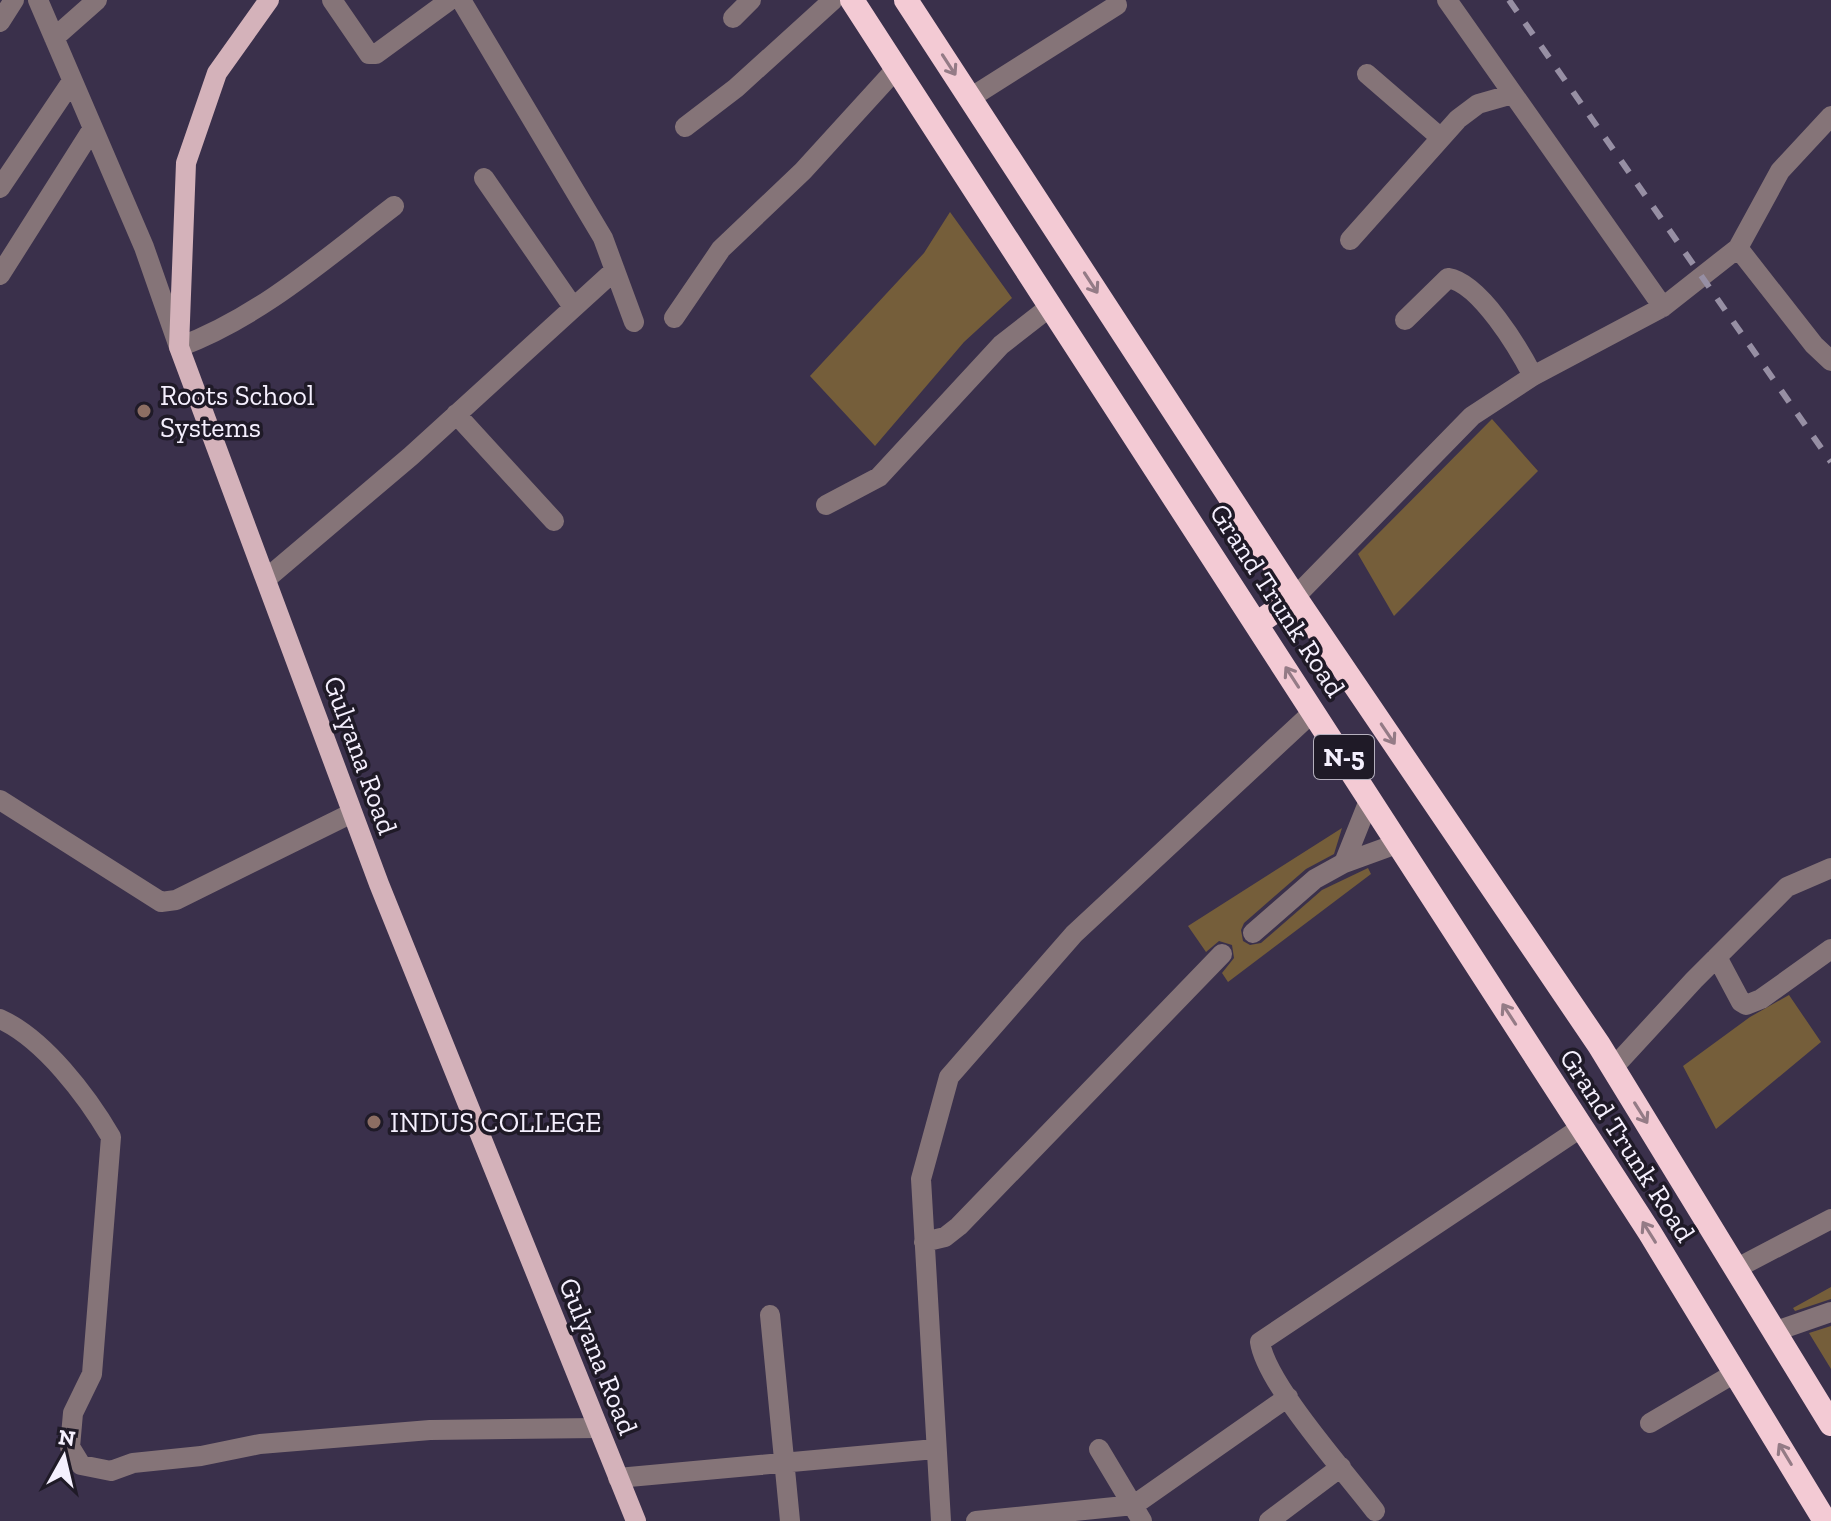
<svg xmlns="http://www.w3.org/2000/svg" width="1831" height="1521" font-family="'Zilla Slab',serif">
<style>
.building{fill:#755e3a}
.lines{fill:none;stroke-linecap:round;stroke-linejoin:round}
.minor{stroke:#857478;stroke-width:20}
.major{stroke:#d4b2ba;stroke-width:20}
.highway{stroke:#f3cad4;stroke-width:24}
.rail{stroke:#978fa4;stroke-width:6;stroke-dasharray:14 14;stroke-linecap:butt}
.oneway{stroke:#947b86}
.education-dot{fill:#8d6e63;stroke:#1f1a27;stroke-width:3}
.labels{text-anchor:middle;stroke-width:7;stroke-linejoin:round;paint-order:stroke}
.shield{fill:#1f1a27;stroke:#b5b0be;stroke-width:2}
.shield-label{font-size:26px;font-weight:bold;fill:#f5f0fe}
.poi-label{font-size:28px;fill:#f5f0fe;stroke:#1f1a27;text-anchor:start}
.street-label{font-size:28px;fill:#f5f0fe;stroke:#1f1a27}
</style>
<rect width="100%" height="100%" fill="#3a304b"/>
<!-- building -->
<path class="building" d="M950,212l62,86 -48,44 -89,104 -65,-70 114,-123z
M1492,419l46,52 -144,145 -36,-62z
M1342,828l-8,26 -28,15 -62,54 -3,7 2,11 7,4 11,-2 61,-53 46,-22 3,6 -143,108 -6,-9 12,-15 -2,-13 -13,-4 -13,11 -18,-26z
M1789,995l32,47 -105,87 -33,-63 67,-49z
M1831,1287v12l-36,12 -2,-3z
M1831,1326v43l-22,-36z"/>
<g class="lines">
<!-- minor -->
<path class="minor" d="M38,0l106,247 35,100c81,-30 147,-89 215,-141
M332,0l37,54h7l74,-54
M461,0l142,238 31,84
M1447,0l216,307
M733,18l18,-18
M0,22l14,-22
M54,38l43,-38
M1367,74l74,64
M970,98l147,-93
M685,127l51,-39 97,-88
M484,178l89,129
M0,188l72,-107
M1350,240l108,-121 20,-15 35,-10
M1738,248l76,97 17,16
M0,275l93,-147
M674,318l47,-69 82,-78 93,-102
M1405,320l43,-42c32,5 71,71 85,98
M456,414l98,107
M826,505l53,-28 122,-132 50,-39
M266,579l145,-123 204,-186
M1295,597l177,-181 61,-40 130,-69 75,-59 42,-77 51,-55
M0,800l161,102 15,-2 176,-87
M1344,863l26,-65
M1253,933l62,-54 29,-16 55,-20
M1717,957l24,45 5,3 15,-6 70,-50
M0,1019c44,20 87,77 111,118l-19,237 -19,39 -3,34 11,18 30,6 22,-8 68,-7 59,-12 170,-14 168,-2
M1613,1068l81,-88 93,-93 44,-19
M924,1242l21,-5 14,-11 263,-272
M1737,1268l94,-49
M770,1315l20,206
M1776,1331l55,-19
M1650,1423l85,-50
M1099,1449l43,72
M618,1478l317,-29
M1375,1511c-28,-37 -109,-127 -115,-169l322,-215
M941,1521l-20,-342 28,-102 125,-143 240,-223
M976,1521l158,-16 154,-108
M1269,1521l72,-54"/>
<!-- major -->
<path class="major" d="M269,0l-52,73 -31,90 -7,184 200,537 257,637"/>
<!-- highway -->
<path class="highway" d="M852,0l798,1233 175,288
M906,0l389,597 304,448 232,379
M1258,623l37,-26"/>
<!-- rail -->
<path class="rail" d="M1509,0l322,462"/>
</g>
<!-- one-way arrows -->
<defs><path id="oneway-shaft" d="M-6 0H5M1.5-3L5.5 0L1.5 3" fill="none" stroke-width="1.6" stroke-linecap="round" stroke-linejoin="round" transform="scale(2)"/></defs>
<g class="oneway">
<use href="#oneway-shaft" transform="translate(949 65) rotate(57)"/>
<use href="#oneway-shaft" transform="translate(1091 283) rotate(57)"/>
<use href="#oneway-shaft" transform="translate(1292 677) rotate(-123)"/>
<use href="#oneway-shaft" transform="translate(1388 734) rotate(56)"/>
<use href="#oneway-shaft" transform="translate(1509 1014) rotate(-123)"/>
<use href="#oneway-shaft" transform="translate(1641 1113) rotate(58)"/>
<use href="#oneway-shaft" transform="translate(1649 1232) rotate(-122)"/>
<use href="#oneway-shaft" transform="translate(1785 1454) rotate(-121)"/>
</g>
<!-- markers -->
<g class="education-dot">
<circle cx="144" cy="411" r="8"/>
<circle cx="374" cy="1122" r="8"/>
</g>
<g class="labels">
<!-- shield labels -->
<rect class="shield" x="1314" y="735" width="60" height="44" rx="6"/>
<g class="shield-label">
<text x="1344" y="766">N-5</text>
</g>
<!-- poi labels -->
<g class="poi-label">
<text x="160" y="405">Roots School<tspan x="160" dy="32">Systems</tspan></text>
<text x="390" y="1132">INDUS COLLEGE</text>
</g>
<!-- street labels -->
<g class="street-label">
<text transform="translate(1278 600) rotate(57)" y="10">Grand Trunk Road</text>
<text transform="translate(361 755) rotate(70)" y="10">Gulyana Road</text>
<text transform="translate(1628 1145) rotate(57)" y="10">Grand Trunk Road</text>
<text transform="translate(599 1356) rotate(68)" y="10">Gulyana Road</text>
</g>
</g>
<!-- north arrow -->
<g transform="translate(64 1457) rotate(8)" stroke="#1f1a27" stroke-width="6" paint-order="stroke">
<path d="M0-6L14 30L0 20L-14 30Z" fill="#f5f0fe"/>
<text y="-12" font-size="22" font-weight="bold" text-anchor="middle" fill="#f5f0fe">N</text>
</g>
</svg>
